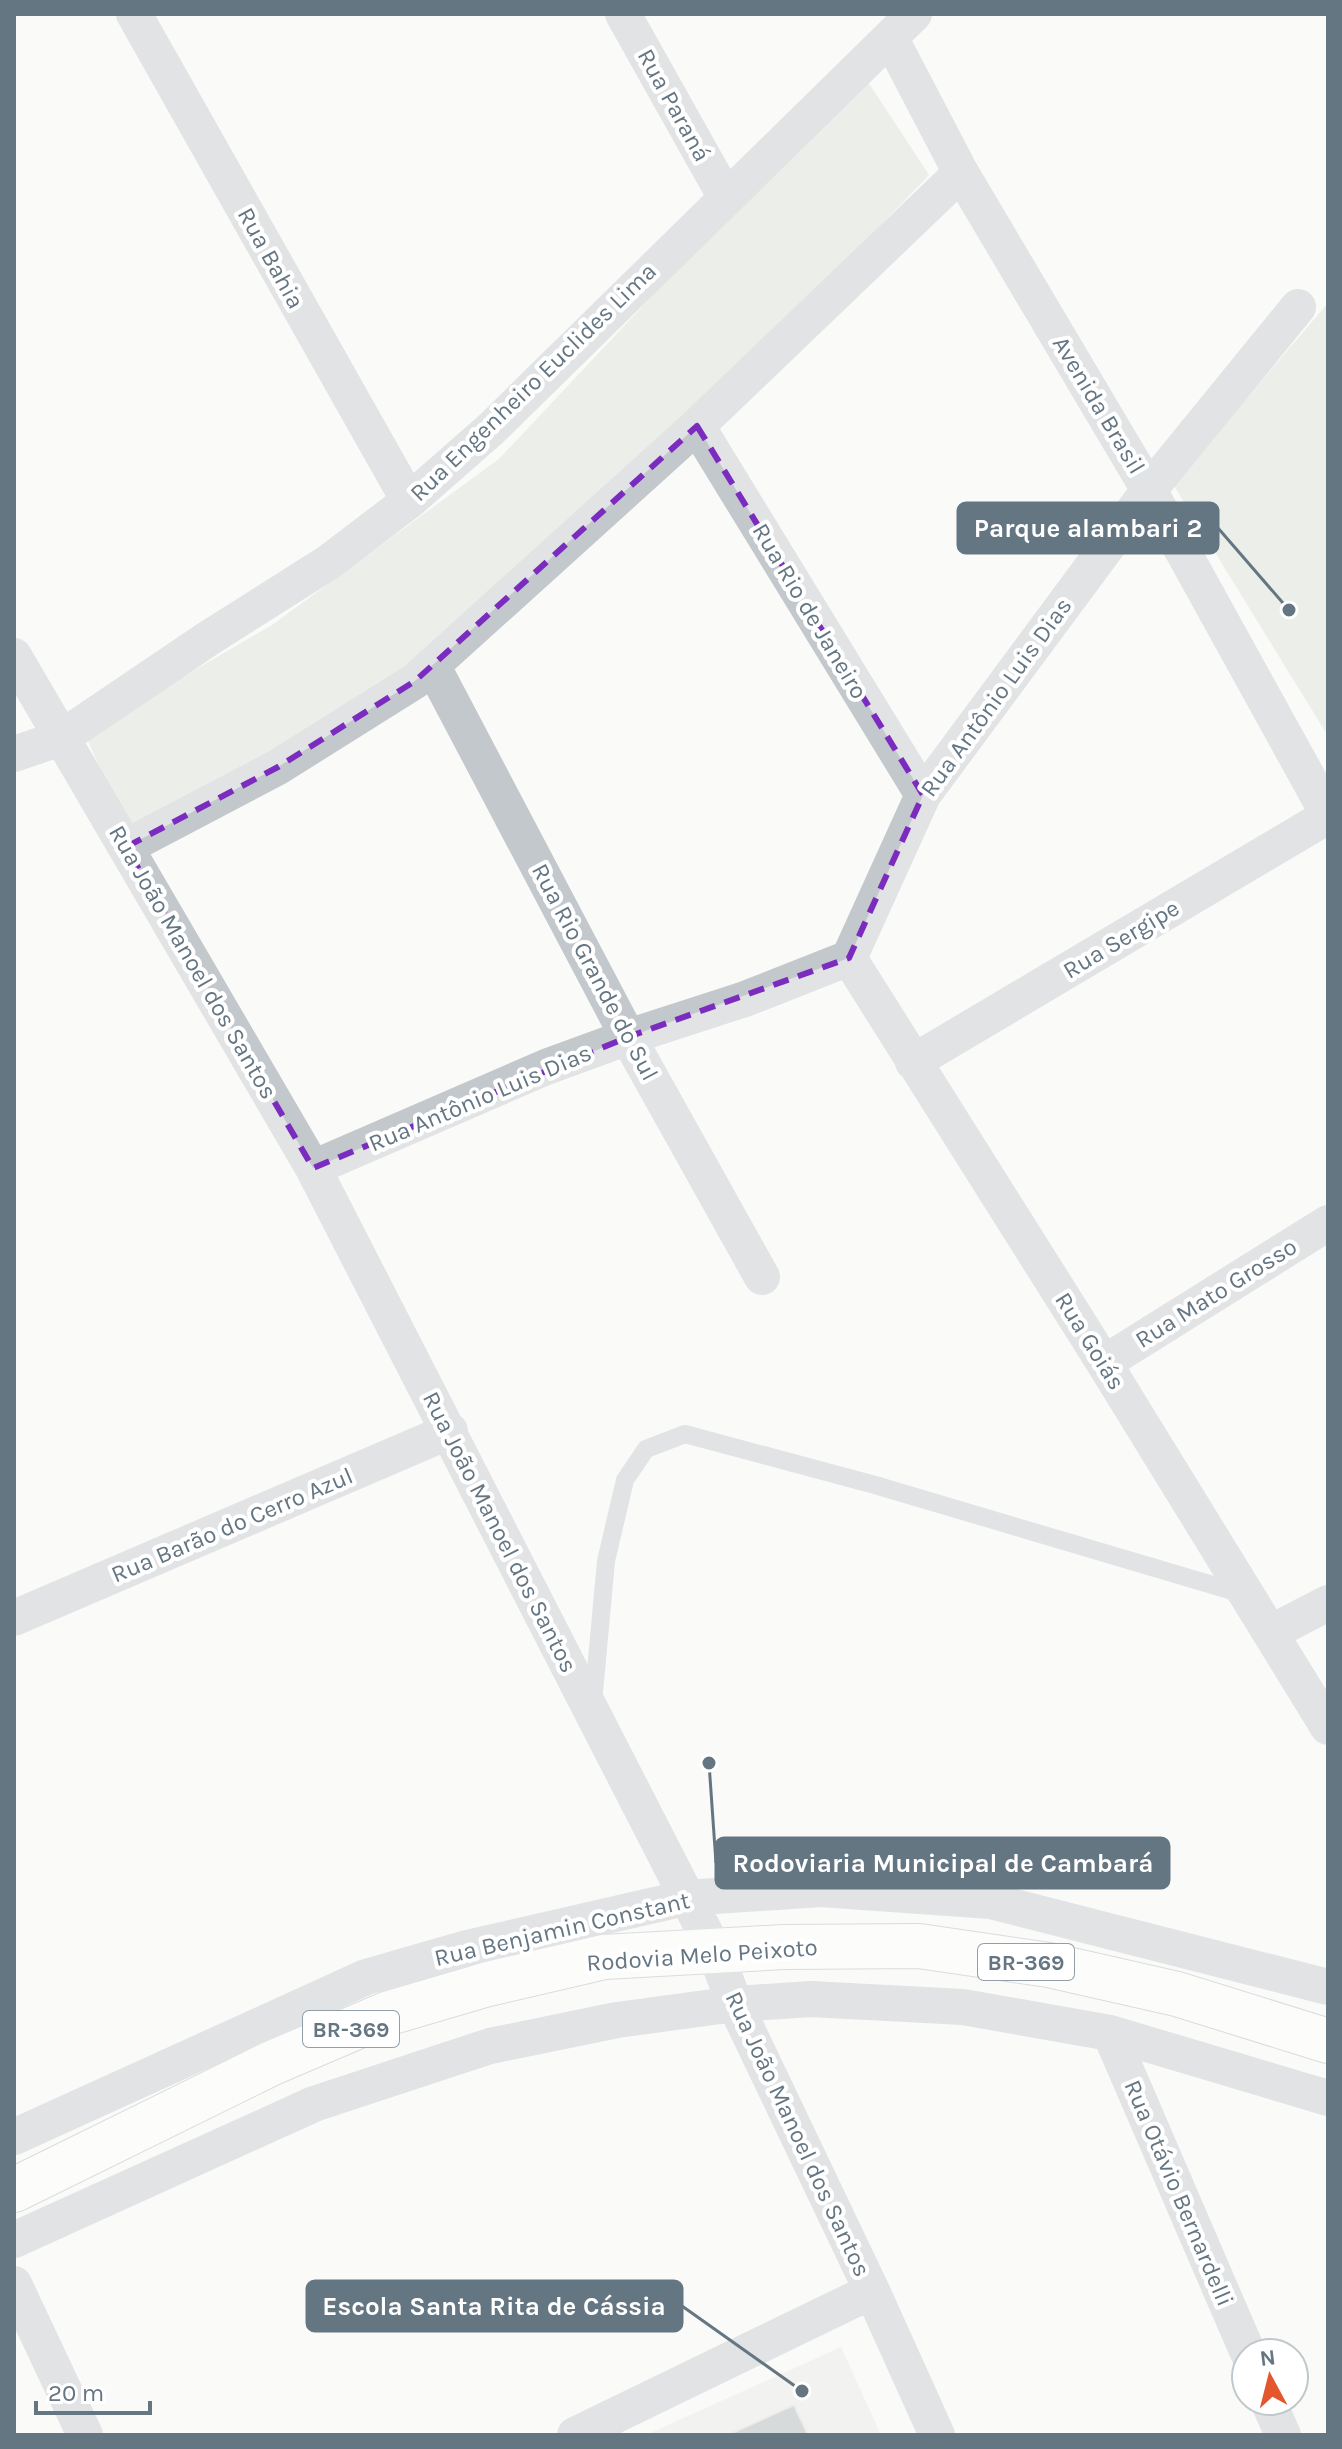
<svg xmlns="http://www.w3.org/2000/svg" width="1342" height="2449" font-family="Karla,sans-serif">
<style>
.built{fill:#e8e9e9}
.green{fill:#dadfd7}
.building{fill:#aab3b9;stroke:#dcdcda;stroke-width:2}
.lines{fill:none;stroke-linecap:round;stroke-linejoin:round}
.trunk-casing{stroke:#b4b9bd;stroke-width:46}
.service{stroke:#c3c8cc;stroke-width:18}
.minor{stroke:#c3c8cc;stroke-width:36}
.trunk{stroke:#fff;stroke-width:44}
.marked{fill:none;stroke:#7b2cbf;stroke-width:6;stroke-dasharray:16 10;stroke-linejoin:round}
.labels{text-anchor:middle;stroke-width:8;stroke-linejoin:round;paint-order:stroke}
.shield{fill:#fff;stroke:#939fa8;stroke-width:2}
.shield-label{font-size:22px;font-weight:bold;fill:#657683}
.street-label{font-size:24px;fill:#657683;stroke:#fff}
.leader{fill:none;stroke:#657683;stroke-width:3}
.callout-dot{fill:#657683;stroke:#fff;stroke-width:3}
.callout{fill:#657683;stroke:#657683;stroke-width:3}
.callout-label{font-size:26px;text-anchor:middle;font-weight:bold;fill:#fff}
</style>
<rect width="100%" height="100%" fill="#fafaf8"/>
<!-- built -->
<path class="built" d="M841,2347l40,88h-235z"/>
<!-- green -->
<path class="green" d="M862,73l67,102 -237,246 -282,253 -280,163 -45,-103 187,-109 227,-166z
M1328,303v433l-155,-252z"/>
<!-- building -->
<path class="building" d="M794,2405l14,30h-77l-1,-1z"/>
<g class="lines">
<!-- trunk casing -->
<g class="trunk-casing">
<path id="trunk" d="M14,2190l258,-127 117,-50 99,-29 116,-27 180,-10 135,-1 130,19 128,29 151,47"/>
</g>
<!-- service -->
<path class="service" d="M593,1703l13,-142 19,-81 21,-31 39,-15 190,51 368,109"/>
<!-- minor -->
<path class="minor" d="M134,14l275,487
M623,14l102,182
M891,39l70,134 188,317 179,324
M697,426l226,369
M14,656l299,512 401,782 21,54 137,287 65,144
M432,665l196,372 134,240
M14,754l47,-16 148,-100 120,-76 80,-61 82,-72 423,-415
M126,847l152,-80 137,-86 282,-255 264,-253
M849,958l255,405 224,364
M913,1062l415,-246
M313,1168l233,-101 82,-30 117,-38 104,-41 74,-163 226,-305 149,-183
M1104,1363l224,-140
M14,1618l436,-187
M1270,1633l58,-30
M1110,2033l138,320
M14,2137l352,-160 101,-29 218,-50 136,-9 170,12 337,86
M14,2240l300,-136 176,-58 127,-26 118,-16 76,-5 152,8 147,26 218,65
M14,2284l71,151
M1268,2401l15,34
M575,2435l297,-144"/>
<!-- trunk -->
<use href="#trunk" class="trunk"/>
</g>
<!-- marked area -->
<path d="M0 0H1342V2449H0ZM697,426l226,369 -74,163 -221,79 -315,131 -187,-321 152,-80 137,-86z" fill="#fafaf8" fill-opacity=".55" fill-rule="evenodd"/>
<path class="marked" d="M697,426l226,369 -74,163 -221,79 -315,131 -187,-321 152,-80 137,-86z"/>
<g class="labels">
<!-- shield labels -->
<g class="shield">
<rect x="978" y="1944" width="96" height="36" rx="6"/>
<rect x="303" y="2011" width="96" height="36" rx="6"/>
</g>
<g class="shield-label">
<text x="1026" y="1970">BR-369</text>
<text x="351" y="2037">BR-369</text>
</g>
<!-- street labels -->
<g class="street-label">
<text transform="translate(674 105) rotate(61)" y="8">Rua Paraná</text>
<text transform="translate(271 258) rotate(61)" y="8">Rua Bahia</text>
<text transform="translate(533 382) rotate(-44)" y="8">Rua Engenheiro Euclides Lima</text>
<text transform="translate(1099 405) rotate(59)" y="8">Avenida Brasil</text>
<text transform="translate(810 611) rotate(59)" y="8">Rua Rio de Janeiro</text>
<text transform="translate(996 697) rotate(-54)" y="8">Rua Antônio Luis Dias</text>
<text transform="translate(1121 939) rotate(-31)" y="8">Rua Sergipe</text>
<text transform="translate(193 962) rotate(60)" y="8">Rua João Manoel dos Santos</text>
<text transform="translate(595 972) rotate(62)" y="8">Rua Rio Grande do Sul</text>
<text transform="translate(480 1098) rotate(-23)" y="8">Rua Antônio Luis Dias</text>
<text transform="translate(1216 1293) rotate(-32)" y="8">Rua Mato Grosso</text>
<text transform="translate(1090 1341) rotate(58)" y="8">Rua Goiás</text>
<text transform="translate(232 1525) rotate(-23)" y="8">Rua Barão do Cerro Azul</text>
<text transform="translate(500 1532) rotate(63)" y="8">Rua João Manoel dos Santos</text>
<text transform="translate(562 1929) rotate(-13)" y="8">Rua Benjamin Constant</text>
<text transform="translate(702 1955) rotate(-4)" y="8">Rodovia Melo Peixoto</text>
<text transform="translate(798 2134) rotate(65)" y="8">Rua João Manoel dos Santos</text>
<text transform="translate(1179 2193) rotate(67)" y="8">Rua Otávio Bernardelli</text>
</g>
</g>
<!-- callouts -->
<path class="leader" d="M1289 610L1218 528M709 1763L716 1863M802 2391L682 2306"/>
<g class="callout-dot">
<circle cx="1289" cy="610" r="8"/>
<circle cx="709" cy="1763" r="8"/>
<circle cx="802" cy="2391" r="8"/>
</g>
<g class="callout">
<rect x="958" y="503" width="260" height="50" rx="8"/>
<rect x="716" y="1838" width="453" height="50" rx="8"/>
<rect x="307" y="2281" width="375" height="50" rx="8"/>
</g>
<g class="callout-label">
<text x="1088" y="537">Parque alambari 2</text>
<text x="943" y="1872">Rodoviaria Municipal de Cambará</text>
<text x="494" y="2315">Escola Santa Rita de Cássia</text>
</g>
<!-- border -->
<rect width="1342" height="2449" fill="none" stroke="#657683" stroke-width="32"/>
<!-- north arrow -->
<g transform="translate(1270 2377) rotate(353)"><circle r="38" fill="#ffffff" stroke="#c1c8cd" stroke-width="2"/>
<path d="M0-6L14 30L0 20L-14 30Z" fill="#e4572e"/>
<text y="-12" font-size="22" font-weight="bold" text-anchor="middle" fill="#657683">N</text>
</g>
<!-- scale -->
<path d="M36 2401v12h114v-12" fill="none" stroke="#657683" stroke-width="4"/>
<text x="48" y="2401" font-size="24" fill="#657683" stroke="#ffffff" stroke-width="6" paint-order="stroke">20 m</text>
</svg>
